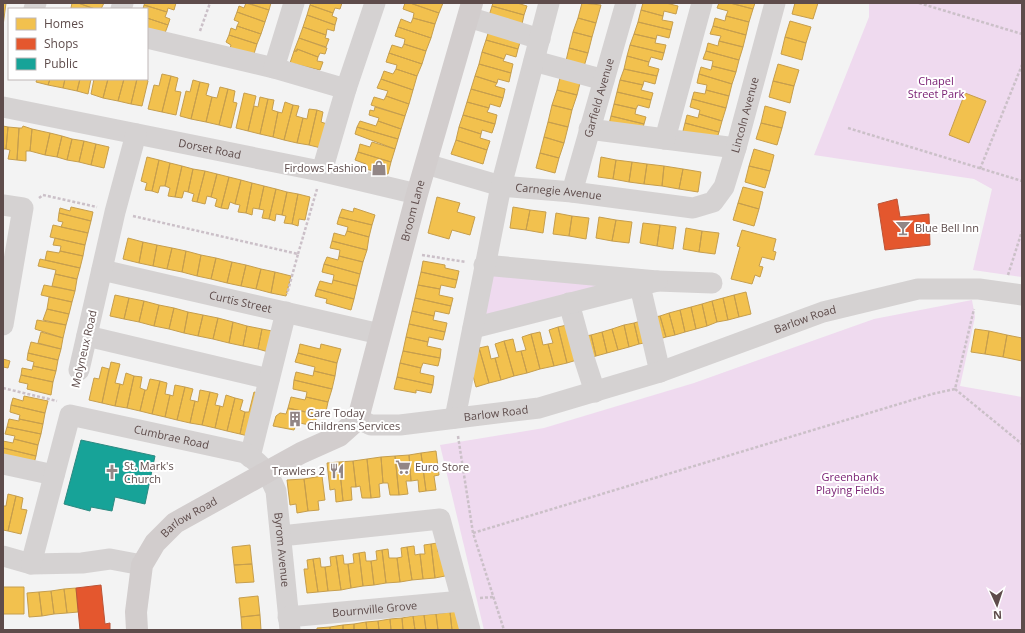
<svg xmlns="http://www.w3.org/2000/svg" width="1025" height="633" font-family="'Open Sans',sans-serif">
<style>
.green{fill:#efdaef}
.homes{fill:#f2c14e;stroke:#c69e4d}
.shops{fill:#e4572e;stroke:#bc5437}
.public{fill:#17a398;stroke:#2c8981}
.lines{fill:none;stroke-linecap:round;stroke-linejoin:round}
.path{stroke:#cbc0c8;stroke-width:2.5;stroke-dasharray:3 2;stroke-linecap:butt}
.minor{stroke:#d5d2d2;stroke-width:21}
.major{stroke:#d2cdcd;stroke-width:22}
.labels{text-anchor:middle;stroke-width:4;stroke-linejoin:round;paint-order:stroke}
.park-label{font-size:11px;fill:#7a2174;stroke:#fff}
.street-label{font-size:11px;fill:#5e4c4b;stroke:#fff}
.poi-label{font-size:11px;fill:#5e4c4b;stroke:#fff;text-anchor:start}
</style>
<rect width="100%" height="100%" fill="#f3f3f3"/>
<!-- green -->
<path class="green" d="M869,3h153v274l-49,-7 19,-81 -18,-10 -160,-24 55,-138z
M488,273l149,10 -159,38z
M972,300l3,17 -15,69 62,11v233h-538l-44,-185 104,-17 150,-45 180,-64z"/>
<!-- homes -->
<path class="homes" d="M3,3h3l-3,23z
M72,3h6l17,6h-21l-3,-1z
M78,3h26l-3,6h-6z
M145,3h31l-2,7 -6,-2 -1,4 -23,-7z
M246,3l23,7 -4,12 -28,-10 2,-6 5,2z
M248,3h23l-2,7z
M311,3h31l-2,6 -5,-1 -2,5 -23,-8z
M405,3h5l29,10 -4,11 -22,-6 1,-5 -11,-4z
M410,3h33l-4,10z
M493,3h24l10,3 -3,9 -32,-9z
M582,3l19,2 -5,18 -18,-5z
M643,3h23l12,3 -2,8 -12,-3 -1,5 -22,-6z
M719,3h11l23,6 -4,13 -23,-6 2,-5 -11,-3z
M730,3h25l-2,6z
M795,3h23l-5,16 -21,-5z
M144,5l23,7 -2,5 5,2 -2,6 -21,-7v-9h-4z
M310,5l23,8 -1,3 5,2 -2,7 -28,-10z
M492,6l32,9 -2,9 -34,-5z
M641,10l22,6 -1,4 11,2 -2,8 -33,-8z
M237,12l28,10 -4,12 -24,-8 2,-4 -5,-2z
M307,15l28,10 -1,6 -7,-2 -1,6 -23,-8z
M726,16l23,6 -3,13 -33,-9 2,-8 10,3z
M147,18l21,7 -3,8h-18z
M413,18l22,6 -4,14 -33,-11 3,-8 10,4z
M578,18l18,5 -4,14 -19,-5z
M790,21l21,6 -5,16 -21,-6z
M638,22l33,8 -2,8 -12,-3 -1,4 -22,-5z
M237,26l24,8 -4,10 -28,-9 2,-7 5,2z
M713,26l33,9 -3,12 -24,-6 2,-5 -11,-2z
M303,27l23,8 -1,3 4,1 -3,8 -27,-9z
M398,27l33,11 -5,13 -22,-7 1,-5 -10,-3z
M490,27l31,12 -3,10 -32,-9z
M573,32l19,5 -4,16 -19,-5z
M634,34l22,5 -1,4 11,2 -2,8 -34,-8z
M229,35l28,9 -4,13 -24,-6 2,-6 -5,-3z
M785,37l21,6 -4,17 -21,-6z
M299,38l28,10 -2,6 -5,-1 -2,4 -21,-8v2h-3z
M486,40l32,9 -2,8 -10,-3 -2,5 -22,-7z
M719,41l24,6 -4,13 -33,-9 2,-8 10,3z
M404,44l22,7 -4,13 -33,-11 3,-8 10,3z
M630,45l34,8 -2,7 -11,-3 -2,5 -22,-6z
M569,48l19,5 -5,17 -18,-5z
M297,49l21,8 -1,4 6,1 -3,8 -30,-7 4,-12h3z
M706,51l33,9 -3,12 -24,-6 1,-5 -10,-2z
M482,52l22,7 -1,2 10,3 -2,9 -32,-9z
M389,53l33,11 -5,12 -21,-7 1,-4 -11,-3z
M627,56l22,6 -1,4 11,3 -2,7 -33,-7z
M479,64l32,9 -2,9 -11,-3 -1,4 -22,-7z
M778,64l21,6 -5,16 -21,-5z
M712,66l24,6 -4,12 -33,-10 2,-7 10,3z
M396,69l21,7 -4,14 -32,-11 3,-8 9,3z
M624,69l33,7 -2,8 -11,-3 -1,4 -23,-5z
M162,74l9,2 -9,36 -14,-3 6,-24 5,1z
M561,74l20,5 -4,16 -20,-5z
M699,74l33,10 -3,12 -23,-6 1,-5 -10,-2z
M171,76l7,2 -3,13 6,1 -5,23 -14,-3z
M475,76l22,7 -2,3 10,3 -2,9 -32,-9z
M37,79h13l-2,6 -12,-3z
M50,79h15l-2,9 -15,-3z
M65,79h15l-3,12 -14,-3z
M80,79h11l-3,15 -11,-3z
M94,79h14l-5,19 -12,-4z
M108,79h16l-6,22 -15,-3z
M124,79h13l-6,25 -13,-3z
M137,79h9l2,2 -6,25 -11,-2z
M381,79l32,11 -4,14 -23,-8 2,-5 -11,-3z
M193,80l7,2 -9,37 -11,-3 6,-25 4,1z
M620,80l23,5 -2,5 12,3 -2,7 -34,-8z
M773,81l21,5 -4,17 -21,-6z
M200,82l9,2 -3,11 6,2 -6,25 -15,-3z
M220,87l8,2 -9,36 -13,-3 6,-25 5,1z
M228,89l7,2 -2,11 4,1 -6,25 -12,-3z
M471,89l32,9 -3,9 -10,-3 -1,4 -22,-6z
M557,90l20,5 -5,15 -20,-5z
M706,90l23,6 -3,12 -34,-9 2,-7 11,2z
M617,92l34,8 -2,8 -11,-3 -2,4 -22,-5z
M244,93l12,3 -8,35 -12,-3z
M965,93l21,8 -17,42 -20,-8z
M386,96l23,8 -4,12 -34,-11 3,-8 10,3z
M260,97l8,2 -8,35 -12,-3 6,-25 4,1z
M268,99l6,1 -2,10 6,2 -5,25 -13,-3z
M692,99l34,9 -4,13 -23,-7 1,-4 -10,-3z
M285,102l8,3 -9,35 -11,-3 5,-25 4,1z
M467,102l22,6 -2,4 10,3 -2,9 -32,-9z
M614,104l22,5 -1,5 11,3 -2,7 -33,-8z
M293,105l6,1 -3,10 7,2 -6,25 -13,-3z
M552,105l20,5 -4,17 -20,-5z
M765,106l21,6 -4,16 -21,-5z
M375,107l30,9 -4,13 -23,-8 1,-3 -10,-3 1,-5 4,1z
M309,109l8,1 -8,35 -12,-2 6,-25 4,1z
M317,110l6,2 -2,10 6,2 -6,24 -12,-3z
M699,114l23,7 -3,11 -34,-9 2,-8 11,3z
M463,115l32,9 -3,9 -10,-3 -1,4 -22,-7z
M611,116l33,8 -2,8 -34,-4z
M360,121l16,5 2,-5 23,8 -3,10 -41,-12z
M548,122l20,5 -4,16 -20,-6z
M685,123l34,9 -4,12 -32,-13z
M761,123l21,5 -5,17 -21,-6z
M3,126l5,1 -2,22h-3z
M23,126l9,3 -2,22h-4v10l-9,-1 2,-32h3z
M8,127l11,1 -2,32 -9,-1 2,-9 -4,-1z
M357,127l41,12 -3,10 -40,-15z
M459,127l22,7 -1,4 10,3 -3,9 -31,-10z
M32,129l18,4 -5,22 -15,-4z
M50,133l12,3 -5,21 -12,-2z
M62,136l10,3 -5,21 -10,-3z
M544,137l20,6 -5,15 -19,-5z
M72,139l12,2 -5,21 -12,-2z
M456,140l31,10 -4,14 -32,-10z
M84,141l12,3 -5,21 -12,-3z
M372,142l23,7 -4,13 -33,-10 2,-8 10,3z
M96,144l13,3 -5,21 -13,-3z
M754,149l20,6 -4,16 -21,-5z
M358,152l33,10 -3,12 -23,-5 1,-5 -11,-4z
M540,153l19,5 -4,15 -19,-5z
M147,157l12,3 -7,31 -7,-1 2,-7 -6,-2z
M601,157l15,3 -3,19 -15,-2z
M159,160l11,3 -5,23h-5l-2,7 -6,-2z
M616,160l16,2 -3,20 -16,-3z
M632,162l15,2 -3,20 -15,-2z
M170,163l12,3 -7,31 -7,-1 2,-8 -5,-2z
M647,164l17,2 -2,20 -18,-2z
M182,166l11,3 -5,23 -4,-1 -2,7 -7,-1z
M664,166l19,3 -4,20 -17,-3z
M749,166l21,5 -5,17 -20,-6z
M193,169l12,2 -8,31 -5,-1 2,-7 -6,-2z
M683,169l18,3 -3,20 -19,-3z
M205,171l12,3 -6,23 -4,-1 -2,8 -8,-2z
M217,174l12,3 -8,31 -6,-2 2,-7 -6,-2z
M229,177l12,3 -6,24 -5,-2 -2,7 -7,-1z
M241,180l11,3 -6,30 -8,-1 2,-7 -5,-1z
M252,183l12,3 -5,23 -6,-1 -1,7 -6,-2z
M264,186l12,3 -7,30 -7,-1 2,-8 -5,-1z
M743,187l20,5 -4,17 -21,-6z
M276,189l11,3 -5,23 -6,-1 -1,7 -6,-2z
M287,192l11,2 -6,30 -8,-1 2,-7 -4,-1z
M298,194l12,3 -5,23 -6,-1 -1,7 -6,-2z
M437,197l23,6 -3,9 18,5 -5,18 -18,-5 -3,9 -21,-6z
M738,203l21,6 -5,17 -21,-6z
M71,207l22,5 -2,9 -32,-8 1,-5 10,3z
M513,207l17,3 -4,20 -16,-2z
M354,208l21,7 -3,10 -33,-8 3,-8 11,3z
M530,210l16,2 -3,21 -17,-3z
M59,213l32,8 -3,12 -27,-6 2,-5 -5,-1z
M556,213l16,3 -3,20 -16,-2z
M572,216l17,2 -3,21 -17,-3z
M339,217l33,8 -3,12 -22,-6 1,-4 -11,-3z
M599,217l17,3 -4,21 -16,-3z
M616,220l16,2 -3,21 -17,-2z
M643,223l17,2 -3,21 -17,-3z
M53,225l35,8 -3,12 -35,-8z
M660,225l16,2 -3,22 -16,-3z
M686,228l16,3 -3,21 -16,-3z
M742,230l34,9 -3,12 3,1 -2,8 -12,-3 -3,9 4,1 -3,10 -5,-2 -3,9 -21,-5 9,-32 -3,-1z
M347,231l22,6 -2,13 -35,-9 2,-8 11,3z
M702,231l17,2 -4,21 -16,-2z
M55,238l30,7 -2,11 -23,-5 1,-5 -8,-1z
M128,238l15,4 -4,21 -16,-4z
M332,241l35,9 -4,12 -24,-6 1,-6 -10,-2z
M143,242l14,3 -4,21 -14,-3z
M157,245l15,3 -5,21 -14,-3z
M172,248l14,3 -4,21 -15,-3z
M47,251l12,2 1,-2 23,5 -3,12 -35,-8z
M186,251l15,4 -4,21 -15,-4z
M201,255l15,3 -5,21 -14,-3z
M339,256l24,6 -3,12 -36,-10 3,-7 11,3z
M216,258l16,4 -5,21 -16,-4z
M40,259l40,9 -3,11 -22,-5 1,-4 -18,-4z
M423,261l22,4v3l14,3 -2,9 -36,-8z
M232,262l14,3 -5,21 -14,-3z
M324,264l36,10 -3,12 -24,-6 1,-5 -12,-3z
M246,265l15,4 -5,20 -15,-3z
M261,269l14,3 -4,21 -15,-4z
M275,272l16,4 -5,20 -15,-3z
M421,272l36,8 -2,8 -14,-3 -1,4 -22,-4z
M55,274l22,5 -2,12 -23,-5z
M333,280l24,6 -3,13 -37,-10 3,-8 12,3z
M44,285l31,6 -3,11 -31,-7z
M418,285l22,4 -1,6 14,3 -2,8 -36,-8z
M317,289l37,10 -3,11 -25,-7 1,-4 -12,-3z
M746,292l5,22 -12,3 -5,-22z
M115,295l14,3 -5,21 -14,-3z
M734,295l5,22 -11,3 -5,-22z
M49,297l23,5 -3,12 -22,-5z
M129,298l15,3 -5,21 -15,-3z
M415,298l36,8 -2,8 -14,-3 -1,5 -22,-5z
M723,298l5,22 -11,2 -5,-21z
M144,301l15,4 -5,21 -15,-4z
M712,301l5,21 -10,4 -5,-22z
M702,304l5,22 -11,3 -5,-22z
M159,305l15,3 -5,21 -15,-3z
M691,307l5,22 -11,3 -5,-22z
M174,308l14,4 -4,21 -15,-4z
M47,309l22,5 -3,11 -23,-5z
M680,310l5,22 -10,3 -6,-22z
M412,311l22,5 -1,4 14,3 -2,9 -36,-8z
M188,312l15,3 -5,21 -14,-3z
M669,313l6,22 -9,2 -6,-21z
M203,315l15,3 -5,21 -15,-3z
M660,316l6,21 -10,3 -6,-22z
M218,318l15,4 -4,21 -16,-4z
M37,320l29,5 -3,13 -28,-9z
M644,320l5,22 -10,2 -5,-21z
M233,322l14,4 -4,20 -14,-3z
M634,323l5,21 -10,3 -5,-22z
M409,324l36,8 -2,8 -14,-3 -1,5 -22,-5z
M567,325l13,34 -13,4 -9,-36z
M624,325l5,22 -11,3 -6,-21z
M247,326l15,3 -4,20 -15,-3z
M558,327l9,36 -13,3 -6,-22 5,-1 -4,-13z
M262,329l15,3 -5,21 -14,-4z
M612,329l6,21 -11,3 -5,-21z
M975,329l14,2 -4,23 -14,-2z
M989,331l18,4 -4,22 -18,-3z
M41,332l22,6 -2,11 -23,-6z
M540,332l3,13 5,-1 6,22 -14,3 -9,-35z
M602,332l5,21 -11,3 -5,-21z
M531,334l9,35 -13,4 -6,-22 5,-1 -4,-13z
M591,335l5,21 -10,3 -5,-22z
M1007,335l15,3v23l-19,-4z
M406,337l22,5 -1,4 14,3 -1,9 -37,-7z
M513,339l3,13 5,-1 6,22 -13,3 -10,-35z
M504,341l10,35 -13,4 -6,-22 4,-1 -4,-13z
M31,342l30,7 -3,11 -30,-7z
M300,344l20,5 1,-5 20,5 -4,14 -39,-10z
M488,346l3,13 4,-1 6,22 -12,3 -10,-35z
M479,348l10,35 -13,4 -6,-22z
M403,351l37,7 -2,8 -15,-3 -2,5 -21,-5z
M28,353l30,7 -2,11 -23,-5 1,-4 -7,-2z
M298,353l39,10 -2,13 -21,-5 1,-4 -20,-5z
M3,359l7,2 -2,7 -5,-1z
M111,362l9,2 -5,19 5,1 -5,22 -13,-3z
M400,363l21,5 -1,5 14,3 -1,9 -36,-8z
M33,366l23,5 -3,11 -32,-7 1,-7 10,2z
M102,367l7,2 -7,34 -13,-3 5,-22 5,1z
M314,371l21,5 -3,13 -38,-9 2,-8 17,4z
M126,373l8,3 -7,32 -12,-2 5,-22 3,1z
M21,375l32,7 -2,13 -24,-6 1,-5 -9,-2z
M134,376l8,1 -2,11 5,2 -5,21 -13,-3z
M397,377l36,8 -2,8 -15,-3v3l-22,-4z
M150,379l10,2 -8,33 -12,-3 5,-21h2z
M294,380l38,9 -4,13 -22,-5 1,-5 -14,-3z
M160,381l7,2 -2,11 5,1 -5,22 -13,-3z
M175,385l10,2 -8,33 -12,-3 5,-22 3,1z
M185,387l8,2 -3,11 5,1 -5,22 -13,-3z
M200,390l10,2 -8,33 -12,-2 5,-22 3,1z
M210,392l8,2 -3,11 5,1 -5,22 -13,-3z
M254,392l8,2 -10,43 -12,-3 5,-22h4z
M226,395l9,3 -8,33 -12,-3 5,-22 3,1z
M24,396l24,5 -3,12 -34,-8 2,-7 10,3z
M291,397l14,3 1,-3 22,5 -3,14 -37,-8z
M235,398l8,2 -3,10 5,2 -5,22 -13,-3z
M11,405l34,8 -2,11 -24,-5 1,-4 -10,-3z
M288,408l30,7 -3,7 -6,3 -9,-2 -4,2 -2,5 -21,-4 3,-10 4,-3 6,1z
M9,419l10,2v-2l24,5 -2,10 -34,-7z
M7,427l34,7 -3,11 -24,-6 1,-3 -10,-2z
M14,439l24,6 -2,11 -33,-8v-7l10,2z
M3,448l33,8 -3,11 -30,-11z
M436,451l3,24 -5,1 2,14 -10,1 -5,-38z
M421,453l5,38 -7,1 -1,-12 -7,1 -2,-26z
M409,455l2,26h-5l2,13 -9,1 -4,-39z
M395,456l4,39h-9l-2,-12h-5l-2,-26z
M381,457l2,26 -4,1 1,13 -9,1 -4,-39z
M367,459l4,39h-9l-2,-12 -4,1 -3,-26z
M353,461l3,26h-5l1,13 -9,1 -4,-39z
M339,462l4,39 -7,1 -1,-13 -5,1 -3,-27z
M322,476l3,24 -7,1 1,9 -11,1 -4,-32z
M304,479l4,32 -11,2 -1,-9 -6,1 -3,-25z
M8,494l8,2 -8,35 -5,-1v-24h3z
M16,496l7,2 -2,11 6,1 -6,24 -13,-3z
M437,543l1,9h5l2,24 -10,2 -4,-34z
M431,544l4,34 -12,1 -3,-25h5l-1,-9z
M250,545l2,19 -18,1 -2,-18z
M414,546l1,9 5,-1 3,25 -11,1 -5,-33z
M407,547l5,33 -12,2 -3,-24 5,-1 -1,-9z
M388,549l1,9h8l3,24 -14,1 -4,-33z
M382,550l4,33 -12,2 -3,-24 6,-1 -1,-9z
M365,552l1,9h5l3,24 -11,1 -4,-33z
M359,553l4,33 -12,2 -3,-24 6,-1 -1,-9z
M343,555l1,9h4l3,24 -10,2 -5,-34z
M336,556l5,34 -13,1 -3,-24 6,-1 -1,-9z
M320,558l1,9h4l3,24 -10,1 -5,-33z
M313,559l5,33 -11,1 -3,-24h4l-1,-9z
M252,564l2,18 -18,1 -2,-18z
M3,587h21v27h-21z
M76,588l2,24 -11,1 -3,-24z
M64,589l3,24 -13,1 -3,-23z
M51,591l3,23 -12,2 -3,-24z
M39,592l3,24 -13,1 -2,-24z
M258,596l2,19 -19,2 -2,-19z
M462,610l3,20h-13l-2,-18z
M450,612l2,18h-14l-2,-16z
M436,614l2,16h-12l-2,-15z
M260,615l1,15h-19l-1,-13z
M424,615l2,15h-11l-2,-14z
M413,616l2,14h-12l-1,-12z
M402,618l1,12h-12l-1,-11z
M390,619l1,11h-12l-1,-9z
M378,621l1,9h-12l-1,-8z
M366,622l1,8h-13v-6z
M354,624v6h-11v-5z
M343,625v5h-13v-3z
M330,627v3h-13v-2z"/>
<!-- shops -->
<path class="shops" d="M897,199l3,18 29,-3 1,31 -45,5 -7,-46z
M101,585l4,39 5,-1v7h-30l-4,-42z"/>
<!-- public -->
<path class="public" d="M81,440l74,16 -10,48 -30,-7 -3,14 -21,-4 -1,4 -26,-7z"/>
<g class="lines">
<!-- path -->
<path class="path" d="M919,3l103,31
M200,31l10,-28
M848,128l174,53
M980,169l42,-104
M39,198l4,-3 54,12
M133,216l165,38 -11,40
M298,254l19,-65
M422,255l44,7
M1008,275l14,-44
M3,388l54,13
M955,389l67,55
M458,436l15,97 31,97
M473,533l459,-139 23,-5 19,-80
M480,598l13,-1"/>
<!-- minor -->
<g class="minor">
<path d="M702,3l-37,136 71,9"/>
<path d="M34,9l2,-6"/>
<path d="M121,9l2,-6"/>
<path d="M468,17l72,22"/>
<path d="M147,38l127,30 72,21"/>
<path d="M534,61l70,19"/>
<path d="M274,68l20,-65"/>
<path id="s1" d="M3,107l317,64 97,23"/>
<path d="M589,129l76,10"/>
<path id="s2" d="M426,164l75,22 71,6 121,16 20,-6 11,-15 12,-39 39,-145"/>
<path d="M322,171l24,-82 29,-86"/>
<path id="s3" d="M572,192l54,-189"/>
<path d="M3,205l20,3 -20,117"/>
<path id="s4" d="M102,270l278,64"/>
<path d="M657,281l55,2"/>
<path d="M640,286l20,86"/>
<path d="M569,303l15,55 11,34"/>
<path d="M473,328l184,-47 -173,-16"/>
<path d="M87,336l182,43"/>
<path d="M79,370l36,-158 21,-78"/>
<path d="M455,418l46,-232 48,-183"/>
<path id="s5" d="M358,419l13,6h29l139,-17 121,-36 163,-60 95,-23h61l43,6"/>
<path d="M250,457l36,-145"/>
<path d="M3,464l51,11"/>
<path d="M281,536l159,-17 30,111"/>
<path d="M3,556l28,8 51,-1 28,-4 32,6"/>
<path id="s6" d="M31,564l39,-149 175,38c16,11 23,19 31,38l14,139"/>
<path id="s7" d="M288,617l174,-16"/>
</g>
<!-- major -->
<path class="major" id="s8" d="M137,630l-1,-18 6,-47 13,-22 20,-20 126,-70 38,-17 19,-17 59,-225 55,-191"/>
</g>
<!-- icons -->
<defs>
<g id="shop-bare" transform="scale(1.2)"><path d="M-5-2.5h2.3a2.7 3.5 0 0 1 5.4 0H5L5.5 6h-11ZM-1.5-2.5h3a1.5 2.3 0 0 0-3 0Z" fill="#928686" stroke="#fff" stroke-width="2.5" paint-order="stroke"/></g>
<g id="bar-bare" transform="scale(1.2)"><path d="M-6-5H6L.8 .8V4.5H3.5V6h-7V4.5H-.8V.8Z" fill="#928686" stroke="#fff" stroke-width="2.5" paint-order="stroke"/></g>
<g id="building-bare" transform="scale(1.2)"><path d="M-4-6H4V6H1V3H-1V6H-4ZM-2.5-4.3h1.7v1.8h-1.7ZM.8-4.3h1.7v1.8H.8ZM-2.5-1h1.7V.8h-1.7ZM.8-1h1.7V.8H.8Z" fill="#928686" stroke="#fff" stroke-width="2.5" paint-order="stroke"/></g>
<g id="supermarket-bare" transform="scale(1.2)"><path d="M-6-5.5h2.5l.6 2H6L4.5 2H-2.5L-4.4-4H-6ZM-1.5 3.2a1.3 1.3 0 1 0 .1 0ZM3 3.2a1.3 1.3 0 1 0 .1 0Z" fill="#928686" stroke="#fff" stroke-width="2.5" paint-order="stroke"/></g>
<g id="restaurant-bare" transform="scale(1.2)"><path d="M-5-6h1v4h1v-4h1v4h1v-4h1v5L-1.5 .5V6h-2V.5L-5-1ZM5-6V6H3V1.5H1.5Q1.5-4 5-6Z" fill="#928686" stroke="#fff" stroke-width="2.5" paint-order="stroke"/></g>
<g id="church-bare" transform="scale(1.2)"><path d="M-1.2-6h2.4v3.5h3.3v2.4h-3.3V6h-2.4V-.1h-3.3v-2.4h3.3Z" fill="#928686" stroke="#fff" stroke-width="2.5" paint-order="stroke"/></g>
</defs>
<g fill-rule="evenodd">
<use href="#shop-bare" x="379" y="168"/>
<use href="#bar-bare" x="903" y="228"/>
<use href="#building-bare" x="295" y="419"/>
<use href="#supermarket-bare" x="403" y="467"/>
<use href="#restaurant-bare" x="337" y="471"/>
<use href="#church-bare" x="112" y="472"/>
</g>
<g class="labels">
<!-- park labels -->
<g class="park-label">
<text x="936" y="85">Chapel<tspan x="936" dy="13">Street Park</tspan></text>
<text x="850" y="481">Greenbank<tspan x="850" dy="13">Playing Fields</tspan></text>
</g>
<!-- street labels -->
<g class="street-label">
<text dy="4" stroke="none"><textPath href="#s3" startOffset="98">Garfield Avenue</textPath></text>
<text dy="4" stroke="none"><textPath href="#s2" startOffset="386">Lincoln Avenue</textPath></text>
<text dy="4" stroke="none"><textPath href="#s1" startOffset="211">Dorset Road</textPath></text>
<text dy="4" stroke="none"><textPath href="#s2" startOffset="136">Carnegie Avenue</textPath></text>
<text dy="4" stroke="none"><textPath href="#s8" startOffset="546">Broom Lane</textPath></text>
<text dy="4" stroke="none"><textPath href="#s4" startOffset="142">Curtis Street</textPath></text>
<text dy="4" stroke="none"><textPath href="#s5" startOffset="464">Barlow Road</textPath></text>
<text transform="translate(84 349) rotate(-77)" y="4">Molyneux Road</text>
<text dy="4" stroke="none"><textPath href="#s5" startOffset="140">Barlow Road</textPath></text>
<text dy="4" stroke="none"><textPath href="#s6" startOffset="258">Cumbrae Road</textPath></text>
<text dy="4" stroke="none"><textPath href="#s8" startOffset="134">Barlow Road</textPath></text>
<text dy="4" stroke="none"><textPath href="#s6" startOffset="442">Byrom Avenue</textPath></text>
<text dy="4" stroke="none"><textPath href="#s7" startOffset="87">Bournville Grove</textPath></text>
</g>
<!-- poi labels -->
<g class="poi-label">
<text x="367" y="172" text-anchor="end">Firdows Fashion</text>
<text x="915" y="232">Blue Bell Inn</text>
<text x="307" y="417">Care Today<tspan x="307" dy="13">Childrens Services</tspan></text>
<text x="124" y="470">St. Mark's<tspan x="124" dy="13">Church</tspan></text>
<text x="415" y="471">Euro Store</text>
<text x="325" y="475" text-anchor="end">Trawlers 2</text>
</g>
</g>
<!-- border -->
<rect width="1025" height="633" fill="none" stroke="#5e4c4b" stroke-width="8"/>
<!-- legend -->
<rect x="8" y="8" width="140" height="72" fill="#ffffff" stroke="#bfb7b7"/>
<rect x="16" y="18" width="20" height="12" fill="#f2c14e" stroke="#bfb7b7"/>
<text x="44" y="28" font-size="12" fill="#5e4c4b">Homes</text>
<rect x="16" y="38" width="20" height="12" fill="#e4572e" stroke="#bfb7b7"/>
<text x="44" y="48" font-size="12" fill="#5e4c4b">Shops</text>
<rect x="16" y="58" width="20" height="12" fill="#17a398" stroke="#bfb7b7"/>
<text x="44" y="68" font-size="12" fill="#5e4c4b">Public</text>
<!-- north arrow -->
<g transform="translate(997 605) rotate(177)" stroke="#ffffff" stroke-width="3" paint-order="stroke">
<path d="M0-3L7 15L0 10L-7 15Z" fill="#5e4c4b"/>
<text y="-6" font-size="11" font-weight="bold" text-anchor="middle" fill="#5e4c4b">N</text>
</g>
</svg>
